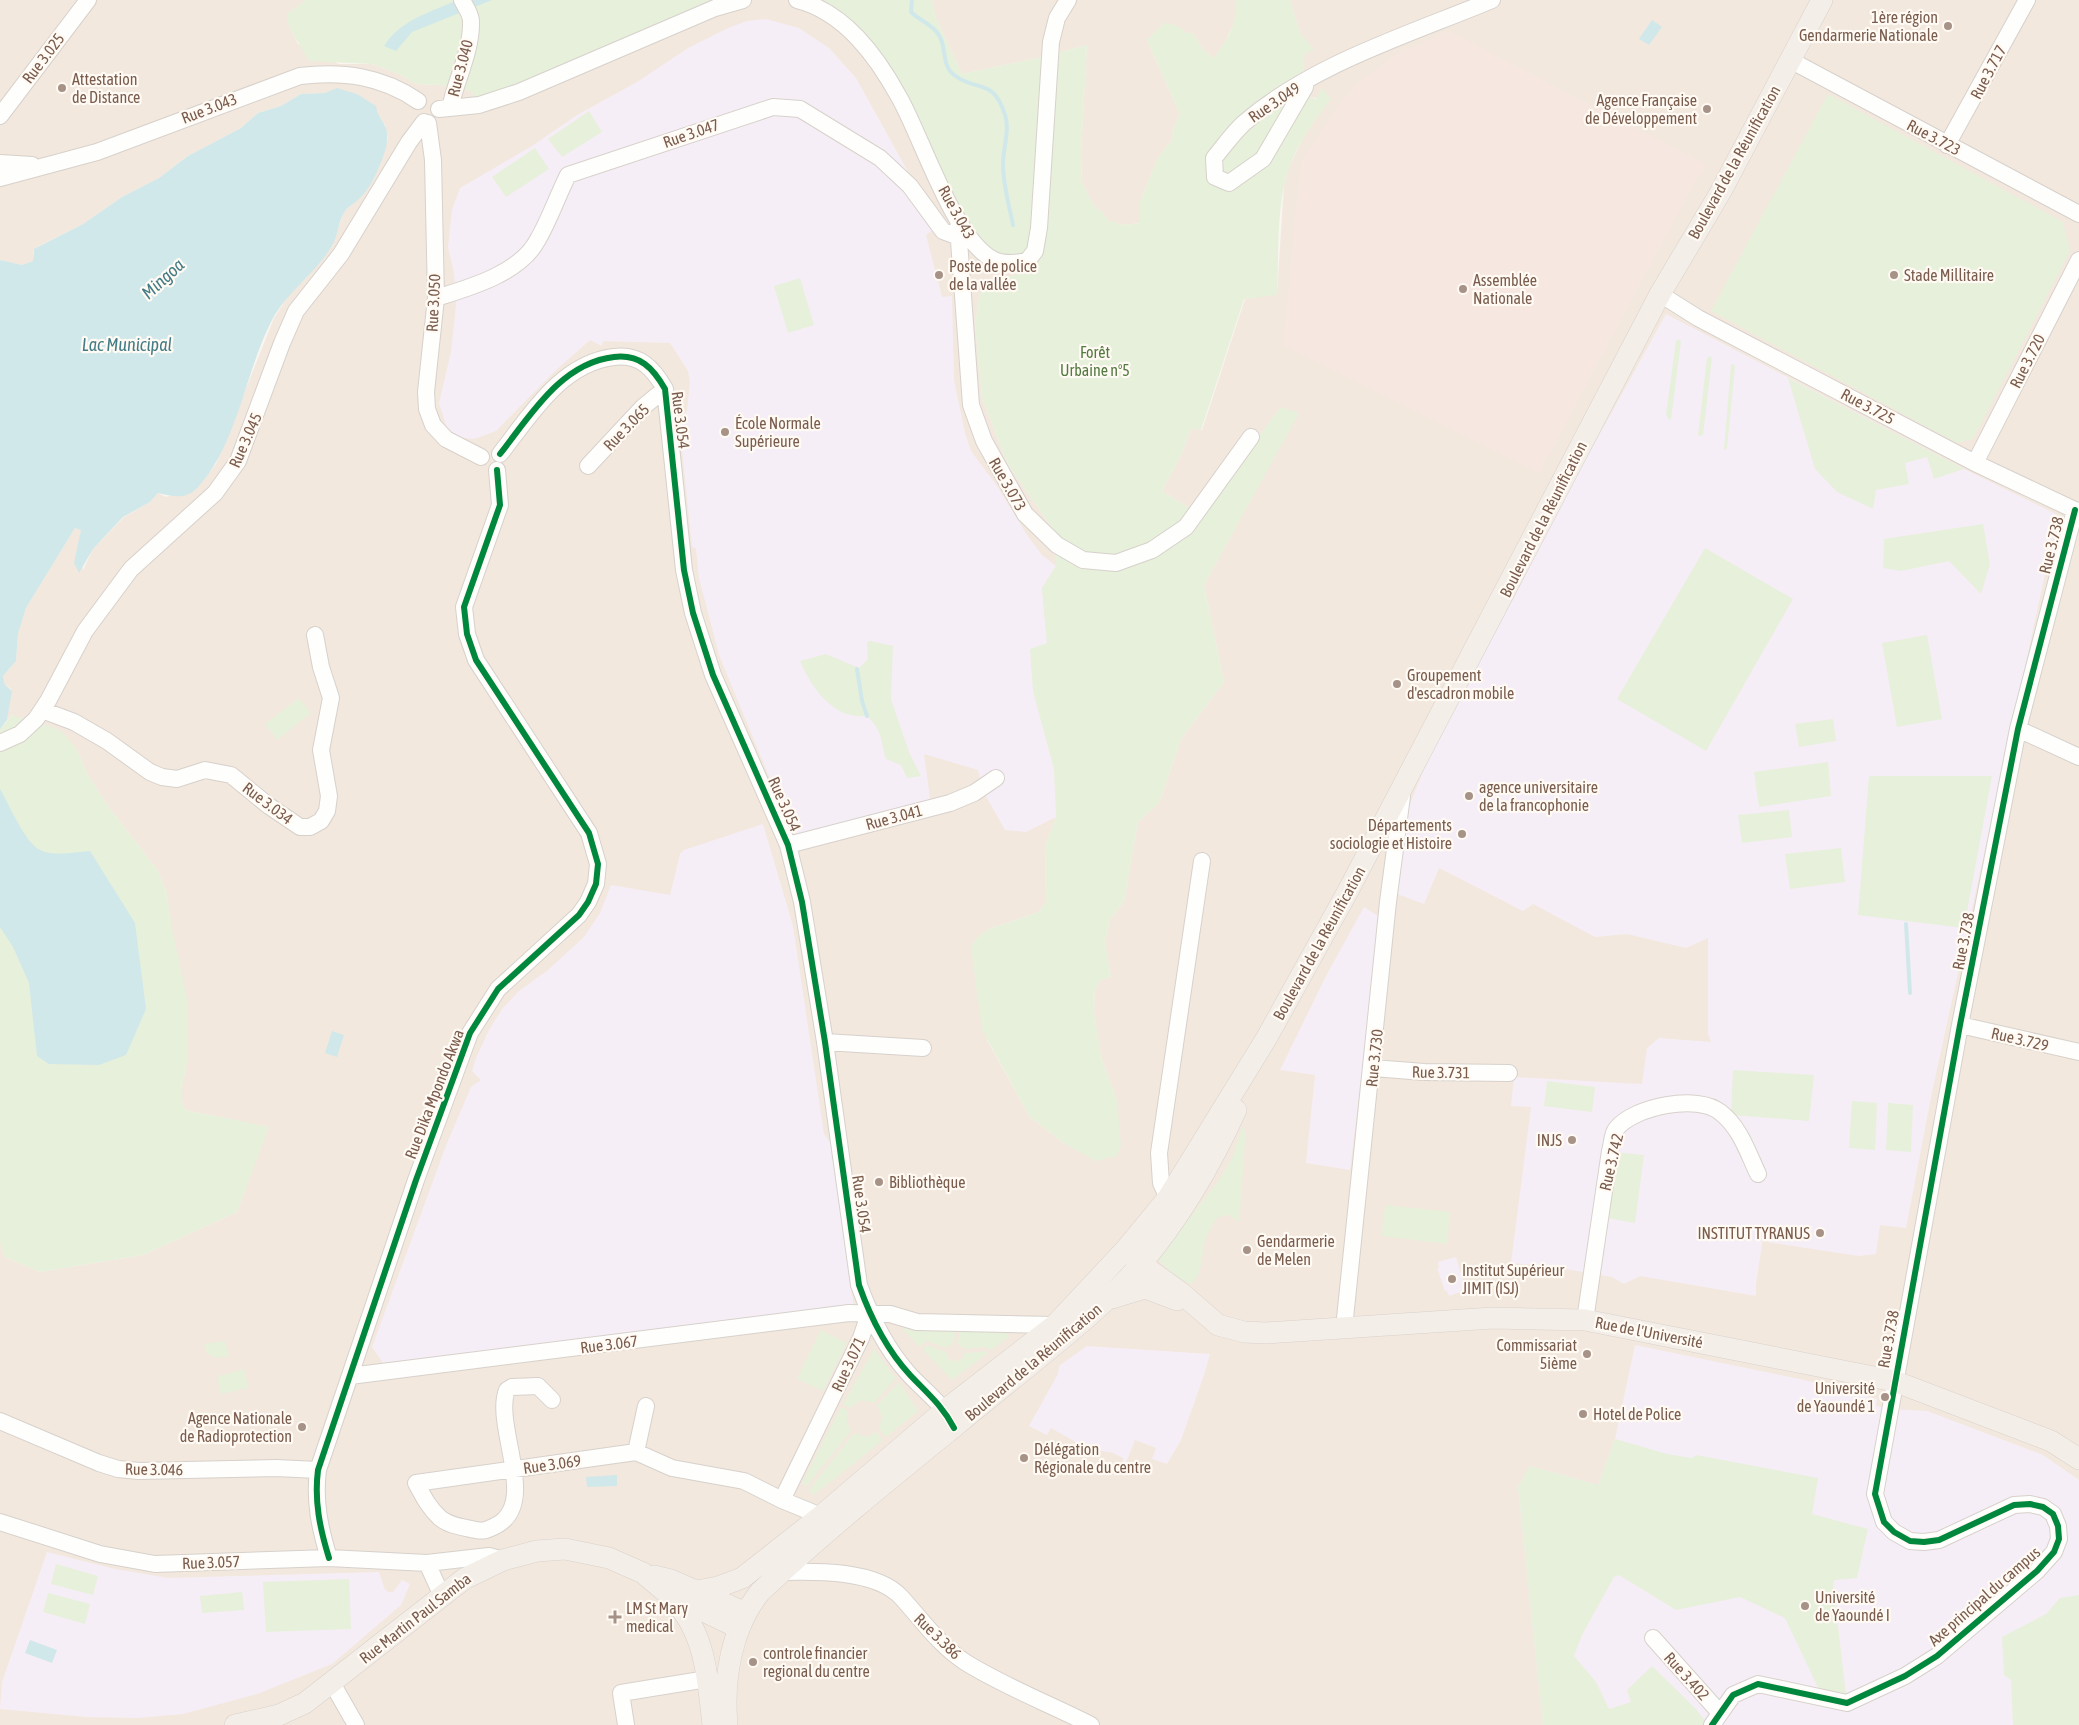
<svg xmlns="http://www.w3.org/2000/svg" width="2079" height="1725" font-family="'Asap Condensed',sans-serif">
<style>
.residential{fill:#f2e8de}
.commercial{fill:#f6e8e1}
.education{fill:#f6eef6}
.green{fill:#e7f0db}
.water{fill:#d0e8ea}
.lines{fill:none;stroke-linecap:round;stroke-linejoin:round}
.stream{stroke:#d0e8ea;stroke-width:4}
.minor-casing{stroke:#d7d1cb;stroke-width:18}
.major-casing{stroke:#dad1cc;stroke-width:22}
.minor{stroke:#fefefd;stroke-width:16}
.major{stroke:#f3eee8;stroke-width:21}
.cycleway-casing{stroke:#fffaf3;stroke-width:9}
.cycleway{stroke:#00873e;stroke-width:6}
.poi-dot{fill:#a69286;stroke:#fffaf3;stroke-width:2}
.labels{text-anchor:middle;stroke-width:4.5;stroke-linejoin:round;paint-order:stroke}
.poi-label{font-size:16px;fill:#7a5c4d;stroke:#fffaf3;text-anchor:start}
.street-label{font-size:16px;fill:#7a5c4d;stroke:#fffaf3}
.park-label{font-size:16px;fill:#537a41;stroke:#fffaf3}
.water-label{font-size:18px;font-style:italic;fill:#437c86;stroke:#fffaf3}
</style>
<rect width="100%" height="100%" fill="#f9f5f0"/>
<!-- residential -->
<path class="residential" d="M0,0h306l-18,14 2,13 8,17 41,20h33l27,10 17,10 25,1 29,6 280,-91h41l46,20 179,242 3,12 -29,7 -10,13 -5,29 7,74 25,66 50,72 -1,31 -9,77 -14,48 21,78 2,48 -11,30 1,55 -7,10 -50,17 -17,15 15,96 43,77 35,27 52,-44 -16,-43 -7,-45 1,-23 6,-9 10,-3 -6,-34 5,-23 14,-19 14,-79 21,-19 22,-64 43,-57 -20,-97 94,-172 -17,-5 -82,106 -37,-23 20,-38 9,-25 11,2 43,-131 32,-5 7,-109 5,-18 16,-33 25,-35 -26,-2 -1,-42 10,-6 -13,-16 -10,-33h789v1725h-2079v-483l5,15 35,15 103,-17 94,-43 31,-85 -83,-17 -4,-10v-10l7,-32 -21,-164 -9,-23 -51,-66 -21,-33 -9,-22 -65,-35 -5,5 4,-31 -6,-4 -2,-9 13,-15 2,-27 8,-26 49,-80 6,2 -1,6 3,34 10,-21 31,-32 26,-15 8,-9 8,4 33,-11 17,-22 58,-146 15,-23 20,-20 23,-29 12,-34 19,-18 8,-11 8,-16 9,-29 -3,-13 -8,-12 -20,-19 -20,-5 -12,4 -24,1 -20,12 -23,7 -17,15 -53,28 -29,22 -37,19 -39,27 -44,22 -6,5v10l-11,4 -22,-5z
M932,0h304l2,15 -14,29 -10,14 -12,-9 -9,-16h-6l-12,-8 -28,15 33,74 -8,19 1,6 -15,19 -18,44v21l-16,2 -16,-4 -6,-9 -7,-5 -13,-24 -1,-30 6,-108 -49,13 -76,16 -27,-58z"/>
<!-- commercial -->
<path class="commercial" d="M1450,32l257,133 -12,16 -156,292 -256,-128 18,-183 31,-48 23,-29 45,-33z"/>
<!-- education -->
<path class="education" d="M766,19l33,9 30,20 27,30 60,108 18,43 -8,6 16,62 10,-1 2,84 11,53 6,18 26,35 30,49 15,20 14,11 -14,22 5,55 -14,48 21,78 2,48 -30,15 -21,-2 -22,-39 -5,-21 -54,-16 7,51 -135,37 -77,-187 -20,-77 -3,-29 -4,-3 -13,-126 8,-9 3,-29 -2,-11 -18,-28 -67,-2 -1,5 -12,-6 -35,31 -59,60 -22,8 -18,-2 -10,-12 -7,-22 12,-51 5,-47 -2,-32 -6,-26 4,-37 8,-22 72,-42 45,-31 60,-33 51,-34 40,-20 19,-7z
M1666,314l298,155 94,46 -126,577 -26,136 -26,-3 -4,29 -17,2 -92,-14 1,-11h-4l-8,53v12l-116,-20 -16,8 -12,-7 -64,-11 -37,-3 20,-156 -20,-1 3,-29 128,7 5,-36 12,-10 52,4 -3,-8v-96l-22,10 -59,-14 -32,3 -62,-33 -10,7 -84,-43 -15,36 -27,-10 11,-85 39,-98z
M763,824l30,102 31,208 7,10 23,164 -471,55 -11,-16 75,-204 24,-56 10,-7 -9,-9 4,-13 13,-28 13,-21 17,-18 29,-21 36,-33 16,-24 11,-28 59,10 10,-41 4,-4z
M1364,907l17,11 -31,252 -44,-7 9,-88 -35,-5 46,-94z
M1456,1257l10,33 -17,6 -2,-5h-2l-8,-23h2l-1,-6z
M1635,1345l169,35 73,19 -1,7 13,3 38,2 116,44 36,25v245h-536l-25,-238 12,-21 68,19 17,-46z
M1087,1346l123,8 -6,21 -23,65 -14,24 -15,-5 4,-11 -21,-8 -11,28 -1,-10 -10,-5 -27,-5 -35,-20 -4,7 -18,-9 29,-52 1,-8z
M47,1552l68,17 53,9 211,-6 6,18 4,2h4l9,-12 8,4 -9,21 -69,59 -75,30 -74,20 -45,4 -52,-1 -86,-8 2,-27z"/>
<!-- green -->
<path class="green" d="M306,0h444l-269,104 -11,-13 -29,-6 -25,-1 -17,-10 -27,-10 -63,-3 -20,-34 -2,-13z
M791,0h141l3,16 27,58 76,-16 49,-13 -6,108 1,30 13,24 7,5 7,9 15,4 16,-2v-21l18,-44 15,-19 -1,-6 8,-19 -33,-74 17,-17 12,2 11,8h6l9,16 12,9c13,-18 24,-35 22,-58h54l10,33 14,16 -11,6 1,41 12,3 6,-11 9,11c-17,21 -33,44 -42,69 -13,35 -10,89 -12,127l-33,4 -43,131 -10,-2 -9,25 -20,38 37,23 82,-107 18,6 -95,172 20,97 -43,57 -22,64 -21,19 -14,79 -14,19 -5,23 6,34 -10,3 -6,9 -1,23 7,45 16,43 4,45 -4,11 -21,5 -31,-17 -35,-27 -48,-87 -10,-75v-11l8,-9 9,-6 50,-17 7,-10 -1,-55 11,-30 -2,-48 -21,-78 -3,-42 17,-6 -5,-55 14,-22 1,-31 -50,-72 -25,-66 -7,-74 5,-29 11,-13 27,-7 -2,-12 -35,-12 -81,-151 -45,-63z
M1828,94l235,128 7,29 -97,188 -16,4 -246,-132z
M589,111l13,21 -40,25 -14,-18z
M535,148l14,21 -43,28 -14,-20z
M800,278l14,47 -26,8 -14,-47z
M1679,339l2,3 -10,77 -2,1 -3,-6 10,-73z
M1710,356l2,2 -9,77 -3,1 -2,-1 9,-77z
M1733,364l2,2 -8,82 -3,2 7,-85z
M1788,378l176,91 -30,10 -7,-22 -22,6 4,21 -33,6 -3,19 -36,-17 -22,-23z
M1983,524l7,40 -9,30 -32,-33 -48,10 -18,-3 1,-29z
M1705,548l88,51 -87,152 -89,-52z
M1927,635l15,84 -45,8 -15,-84z
M870,641l23,5 -2,53 18,53 12,24 -14,2 -6,-13 -15,-6c-6,-19 -3,-28 -19,-43 -33,4 -55,-27 -67,-55l26,-7 33,14 9,-9 -1,-17z
M299,698l12,15 -34,27 -12,-16z
M12,715l46,14 8,7 11,14 9,22 21,33 51,66 9,23 5,34 16,75v55l-7,32v10l4,10 84,17 -32,85 -94,43 -103,17 -35,-15 -5,-15v-513z
M1833,719l3,22 -37,6 -4,-23z
M1828,762l3,34 -72,11 -5,-35z
M1869,776h123l-28,152 -106,-13z
M1789,810l3,27 -50,6 -4,-28z
M1841,848l4,34 -55,7 -5,-35z
M1733,1070l81,5 -5,46 -78,-6z
M1547,1081l48,6 -3,25 -48,-6z
M1852,1101l25,2 -2,47 -26,-2z
M1888,1103l25,2 -2,47 -25,-2z
M1242,1128l4,3 -7,91 -12,-8 -11,5c-4,7 -9,14 -11,22 -4,14 -1,34 -15,43l-14,-7 -18,-18 62,-80 12,-21z
M1615,1152l29,3 -9,68 -28,-5z
M1385,1205l65,7 -3,32 -65,-8z
M906,1327l50,3 -2,12 -7,6 -21,-7 -6,6 -17,-17z
M821,1330l26,13 -24,48 -26,-12z
M960,1330l46,3 3,4 -18,13 -6,-3 -21,2 -6,-6z
M225,1341l4,16h-16l-6,-4 -3,-9z
M927,1345l19,7 2,6 7,4 7,-3 3,-6 20,-2 3,2 -36,27 -29,-30z
M874,1349l22,29 -22,25 -12,-3 -12,8 -7,-4z
M244,1369l4,19 -27,6 -3,-14 1,-4z
M899,1382l19,29 -32,26 -7,-8 3,-13 -5,-11z
M841,1407l7,4 -1,11 4,9 -45,56 -4,-4z
M876,1432l7,8 -69,55 -5,-5 45,-57 12,4z
M1615,1439l52,15 25,4 4,-3 122,23 -6,36 56,15 -11,49 -23,2 -1,4 14,119 -24,-5 -38,-80 -45,-21 -64,13 -57,-35 -5,2 -32,58 -8,21 22,26 13,27 22,-7 -4,-12 25,-24 44,43 12,16h-165l-25,-238 12,-21 68,19z
M56,1564l42,12 -5,19 -42,-11z
M349,1579l2,50 -85,3 -3,-50z
M242,1592l2,18 -42,3 -2,-17z
M48,1593l42,11 -5,20 -42,-12z
M2079,1595v130h-66l-2,-45 -7,-5 -2,-38 44,-23 14,-16z"/>
<!-- water -->
<path class="water" d="M458,0h34l-80,32 -16,19 -12,-5c16,-26 47,-34 74,-46z
M1652,20l10,7 -13,18 -10,-6z
M337,88l20,6 19,12c1,9 6,13 9,20 6,12 -1,29 -6,41 -4,10 -11,24 -20,32 -4,4 -10,7 -14,12 -7,11 -7,25 -13,35 -17,28 -45,46 -60,74 -27,52 -34,122 -73,166 -12,14 -25,11 -41,7l-8,9 -27,15 -30,32 -14,24 -5,-10 7,-33 -6,-2 -49,80 -8,26 -2,27 -13,15 2,9 7,6 -5,29 -7,9v-469l22,5 11,-4 1,-12 49,-25 39,-27 37,-19 29,-22 53,-28 17,-15 23,-7 20,-12 24,-1z
M0,789c9,15 25,54 40,61 13,7 36,2 50,1l45,72 11,86 -20,46 -27,10 -50,-1 -12,-8 -8,-73 -16,-36 -13,-20z
M332,1031l12,4 -7,22 -12,-4z
M617,1475v11l-30,1 -1,-10z
M30,1640l27,10 -5,13 -27,-10z"/>
<g class="lines">
<!-- stream -->
<path class="stream" d="M912,0l-1,12c9,9 23,13 29,25 6,11 2,29 14,38 24,18 39,2 51,40 5,14 -2,34 -2,49 0,21 6,41 10,61
M857,669l5,32 5,15
M1906,924l4,69"/>
<!-- minor casing -->
<g class="minor-casing">
<path id="minor" d="M797,0c48,12 80,57 102,97 23,40 55,144 95,163 9,4 25,4 34,0l7,-9 4,-23 12,-186 6,-24 11,-18
M1790,60l289,154
M1305,87l-42,72 -34,24 -14,-6 -1,-19c10,-12 19,-25 30,-35 68,-59 166,-89 248,-123
M450,108c6,-28 22,-58 21,-87 0,-7 -6,-15 -9,-21
M439,109l40,-4 40,-13 196,-84 28,-8
M0,116l88,-116
M428,123l5,37 3,138 -10,94 1,17 6,16 13,14 35,18
M1947,145l80,-145
M0,163l32,2
M0,178l97,-26 203,-76c43,-5 82,0 118,25
M958,227l13,178 13,36 41,73 32,31 26,15 33,3 36,-13 34,-23 65,-90
M1660,294l38,24 277,145 104,49
M436,298c32,-10 83,-24 101,-57 12,-20 20,-44 31,-66l205,-68 27,2 80,49 30,28 33,45 16,6
M500,454c30,-38 61,-91 114,-97 26,-3 39,11 51,32l19,181 9,43 20,62 75,170 14,57 23,140 34,243c12,33 26,62 49,88 14,16 32,28 42,47
M1975,463l104,-203
M588,466l55,-59 22,-18
M42,710l32,12 33,19 43,31 12,5 15,2 28,-9 26,5 38,31 31,21h10l11,-6 6,-10 2,-15 -8,-46 10,-52 -10,-31 -6,-32
M2018,729l61,28
M0,743l20,-9 16,-15 12,-18 37,-70 46,-62 84,-76 23,-32 44,-118 14,-32 45,-57 68,-112 15,-20
M788,845l162,-42 24,-10 22,-15
M1960,1025l119,27
M825,1042l98,6
M1373,1068l51,4 85,1
M1168,1198l-7,-15 -2,-30 43,-292
M1585,1320l25,-169c2,-6 2,-17 6,-22 18,-23 82,-35 104,-17 20,15 28,41 38,62
M1344,1328l44,-426 14,-106
M350,1376l499,-63 41,1 27,8 138,3
M552,1400l-14,-14 -26,1 -5,3c-14,35 32,112 -10,135 -8,4 -13,7 -21,5 -13,-3 -26,-4 -36,-12 -11,-10 -17,-22 -24,-35l220,-31 36,16 72,13 38,19 39,16
M0,1421l99,42 19,6 21,2 137,-3 42,2
M636,1452l10,-46
M782,1500l79,-162 8,-24
M0,1522l100,32 55,10 174,-6 98,5 62,-7 14,4
M329,1558c-9,-29 -15,-57 -11,-88l98,-290 54,-147 28,-44 81,-74 9,-13 8,-18 2,-20 -9,-31 -113,-173 -9,-26 -3,-27 36,-102 -3,-35
M427,1563l15,33
M781,1572c35,-1 95,-2 120,25 21,23 38,48 64,65 40,25 85,42 126,63
M1653,1638l67,75
M332,1683l24,42
M626,1725l-5,-32 86,-14
M1712,1725l21,-30 25,-11 89,19 58,-27 32,-20 100,-85 17,-19 5,-13 -1,-13 -5,-12 -10,-7 -13,-3 -16,1 -75,35 -15,2 -14,-1 -16,-9 -10,-10 -9,-28 85,-469 58,-296 57,-219"/>
</g>
<!-- major casing -->
<g class="major-casing">
<path id="major" d="M1126,1249l15,15 39,28 38,33 26,7 22,1 227,-15 92,2 309,61 157,60 28,18
M1112,1298l33,-10 32,12
M654,1576l17,4 75,33
M697,1591l21,-4 24,-9 79,-62 124,-106 110,-85 71,-76 42,-51 98,-159 82,-148 312,-597 60,-101 102,-193
M675,1602c31,32 33,80 38,123
M235,1725l44,-10 26,-12 159,-124 39,-19 34,-9 28,-2 44,9 34,15 25,21 71,34
M727,1725c-4,-45 4,-97 33,-133 79,-74 165,-141 249,-210 45,-37 93,-73 132,-118 39,-46 70,-99 95,-154"/>
</g>
<!-- minor -->
<use href="#minor" class="minor"/>
<!-- major -->
<use href="#major" class="major"/>
<!-- cycleway casing -->
<g class="cycleway-casing">
<path id="cycleway" d="M500,454c30,-38 61,-91 114,-97 26,-3 39,11 51,32l19,181 9,43 20,62 75,170 14,57 23,140 34,243c12,34 27,64 51,90 17,18 32,30 44,53
M329,1558c-9,-29 -15,-57 -11,-88l98,-290 54,-147 28,-44 81,-74 9,-13 8,-18 2,-20 -9,-31 -113,-173 -9,-26 -3,-27 36,-102 -3,-35
M1712,1725l21,-30 25,-11 89,19 58,-27 32,-20 100,-85 17,-19 5,-13 -1,-13 -5,-12 -10,-7 -13,-3 -16,1 -75,35 -15,2 -14,-1 -16,-9 -10,-10 -9,-28 85,-469 58,-296 57,-219"/>
</g>
<!-- cycleway -->
<use href="#cycleway" class="cycleway"/>
</g>
<!-- markers -->
<g class="poi-dot">
<circle cx="1948" cy="26" r="5"/>
<circle cx="62" cy="88" r="5"/>
<circle cx="1707" cy="109" r="5"/>
<circle cx="939" cy="275" r="5"/>
<circle cx="1894" cy="275" r="5"/>
<circle cx="1463" cy="289" r="5"/>
<circle cx="725" cy="432" r="5"/>
<circle cx="1397" cy="684" r="5"/>
<circle cx="1469" cy="796" r="5"/>
<circle cx="1462" cy="834" r="5"/>
<circle cx="1572" cy="1140" r="5"/>
<circle cx="879" cy="1182" r="5"/>
<circle cx="1820" cy="1233" r="5"/>
<circle cx="1247" cy="1250" r="5"/>
<circle cx="1452" cy="1279" r="5"/>
<circle cx="1587" cy="1354" r="5"/>
<circle cx="1885" cy="1397" r="5"/>
<circle cx="1583" cy="1414" r="5"/>
<circle cx="302" cy="1427" r="5"/>
<circle cx="1024" cy="1458" r="5"/>
<circle cx="1805" cy="1606" r="5"/>
<path d="M612.5 1609.5h5v5h5v5h-5v5h-5v-5h-5v-5h5z"/>
<circle cx="753" cy="1662" r="5"/>
</g>
<g class="labels">
<!-- poi labels -->
<g class="poi-label">
<text x="1938" y="23" text-anchor="end">1ère région<tspan x="1938" dy="18">Gendarmerie Nationale</tspan></text>
<text x="72" y="85">Attestation<tspan x="72" dy="18">de Distance</tspan></text>
<text x="1697" y="106" text-anchor="end">Agence Française<tspan x="1697" dy="18">de Développement</tspan></text>
<text x="949" y="272">Poste de police<tspan x="949" dy="18">de la vallée</tspan></text>
<text x="1904" y="281">Stade Millitaire</text>
<text x="1473" y="286">Assemblée<tspan x="1473" dy="18">Nationale</tspan></text>
<text x="735" y="429">École Normale<tspan x="735" dy="18">Supérieure</tspan></text>
<text x="1407" y="681">Groupement<tspan x="1407" dy="18">d'escadron mobile</tspan></text>
<text x="1479" y="793">agence universitaire<tspan x="1479" dy="18">de la francophonie</tspan></text>
<text x="1452" y="831" text-anchor="end">Départements<tspan x="1452" dy="18">sociologie et Histoire</tspan></text>
<text x="1562" y="1146" text-anchor="end">INJS</text>
<text x="889" y="1188">Bibliothèque</text>
<text x="1810" y="1239" text-anchor="end">INSTITUT TYRANUS</text>
<text x="1257" y="1247">Gendarmerie<tspan x="1257" dy="18">de Melen</tspan></text>
<text x="1462" y="1276">Institut Supérieur<tspan x="1462" dy="18">JIMIT (ISJ)</tspan></text>
<text x="1577" y="1351" text-anchor="end">Commissariat<tspan x="1577" dy="18">5ième</tspan></text>
<text x="1875" y="1394" text-anchor="end">Université<tspan x="1875" dy="18">de Yaoundé 1</tspan></text>
<text x="1593" y="1420">Hotel de Police</text>
<text x="292" y="1424" text-anchor="end">Agence Nationale<tspan x="292" dy="18">de Radioprotection</tspan></text>
<text x="1034" y="1455">Délégation<tspan x="1034" dy="18">Régionale du centre</tspan></text>
<text x="1815" y="1603">Université<tspan x="1815" dy="18">de Yaoundé I</tspan></text>
<text x="626" y="1614">LM St Mary<tspan x="626" dy="18">medical</tspan></text>
<text x="763" y="1659">controle financier<tspan x="763" dy="18">regional du centre</tspan></text>
</g>
<!-- street labels -->
<g class="street-label">
<text transform="translate(43 58) rotate(-53)" y="6">Rue 3.025</text>
<text transform="translate(460 68) rotate(-75)" y="6">Rue 3.040</text>
<text transform="translate(1988 72) rotate(-62)" y="6">Rue 3.717</text>
<text transform="translate(1274 102) rotate(-34)" y="6">Rue 3.049</text>
<text transform="translate(209 108) rotate(-21)" y="6">Rue 3.043</text>
<text transform="translate(691 133) rotate(-19)" y="6">Rue 3.047</text>
<text transform="translate(1934 137) rotate(28)" y="6">Rue 3.723</text>
<text transform="translate(1734 162) rotate(-61)" y="6">Boulevard de la Réunification</text>
<text transform="translate(957 212) rotate(61)" y="6">Rue 3.043</text>
<text transform="translate(433 303) rotate(-87)" y="6">Rue 3.050</text>
<text transform="translate(2027 361) rotate(-63)" y="6">Rue 3.720</text>
<text transform="translate(1868 406) rotate(28)" y="6">Rue 3.725</text>
<text transform="translate(681 420) rotate(83)" y="6">Rue 3.054</text>
<text transform="translate(626 427) rotate(-46)" y="6">Rue 3.065</text>
<text transform="translate(245 440) rotate(-66)" y="6">Rue 3.045</text>
<text transform="translate(1008 484) rotate(60)" y="6">Rue 3.073</text>
<text transform="translate(1543 519) rotate(-63)" y="6">Boulevard de la Réunification</text>
<text transform="translate(2051 545) rotate(-76)" y="6">Rue 3.738</text>
<text transform="translate(268 803) rotate(37)" y="6">Rue 3.034</text>
<text transform="translate(785 804) rotate(66)" y="6">Rue 3.054</text>
<text transform="translate(894 817) rotate(-15)" y="6">Rue 3.041</text>
<text transform="translate(1963 941) rotate(-79)" y="6">Rue 3.738</text>
<text transform="translate(1319 943) rotate(-61)" y="6">Boulevard de la Réunification</text>
<text transform="translate(2020 1039) rotate(13)" y="6">Rue 3.729</text>
<text transform="translate(1374 1058) rotate(-84)" y="6">Rue 3.730</text>
<text transform="translate(1441 1072) rotate(1)" y="6">Rue 3.731</text>
<text transform="translate(434 1094) rotate(-69)" y="6">Rue Dika Mpondo Akwa</text>
<text transform="translate(1611 1162) rotate(-77)" y="6">Rue 3.742</text>
<text transform="translate(862 1204) rotate(82)" y="6">Rue 3.054</text>
<text transform="translate(1649 1332) rotate(11)" y="6">Rue de l'Université</text>
<text transform="translate(1888 1339) rotate(-80)" y="6">Rue 3.738</text>
<text transform="translate(609 1344) rotate(-7)" y="6">Rue 3.067</text>
<text transform="translate(1033 1362) rotate(-40)" y="6">Boulevard de la Réunification</text>
<text transform="translate(848 1364) rotate(-65)" y="6">Rue 3.071</text>
<text transform="translate(552 1464) rotate(-8)" y="6">Rue 3.069</text>
<text transform="translate(154 1469) rotate(1)" y="6">Rue 3.046</text>
<text transform="translate(211 1562) rotate(-2)" y="6">Rue 3.057</text>
<text transform="translate(1984 1596) rotate(-41)" y="6">Axe principal du campus</text>
<text transform="translate(415 1618) rotate(-38)" y="6">Rue Martin Paul Samba</text>
<text transform="translate(938 1636) rotate(44)" y="6">Rue 3.386</text>
<text transform="translate(1687 1676) rotate(48)" y="6">Rue 3.402</text>
</g>
<!-- park labels -->
<g class="park-label">
<text x="1095" y="358">Forêt<tspan x="1095" dy="18">Urbaine n°5</tspan></text>
</g>
<!-- water labels -->
<g class="water-label">
<text transform="translate(163 279) rotate(-42)" y="6">Mingoa</text>
<text x="127" y="351">Lac Municipal</text>
</g>
</g>
</svg>
